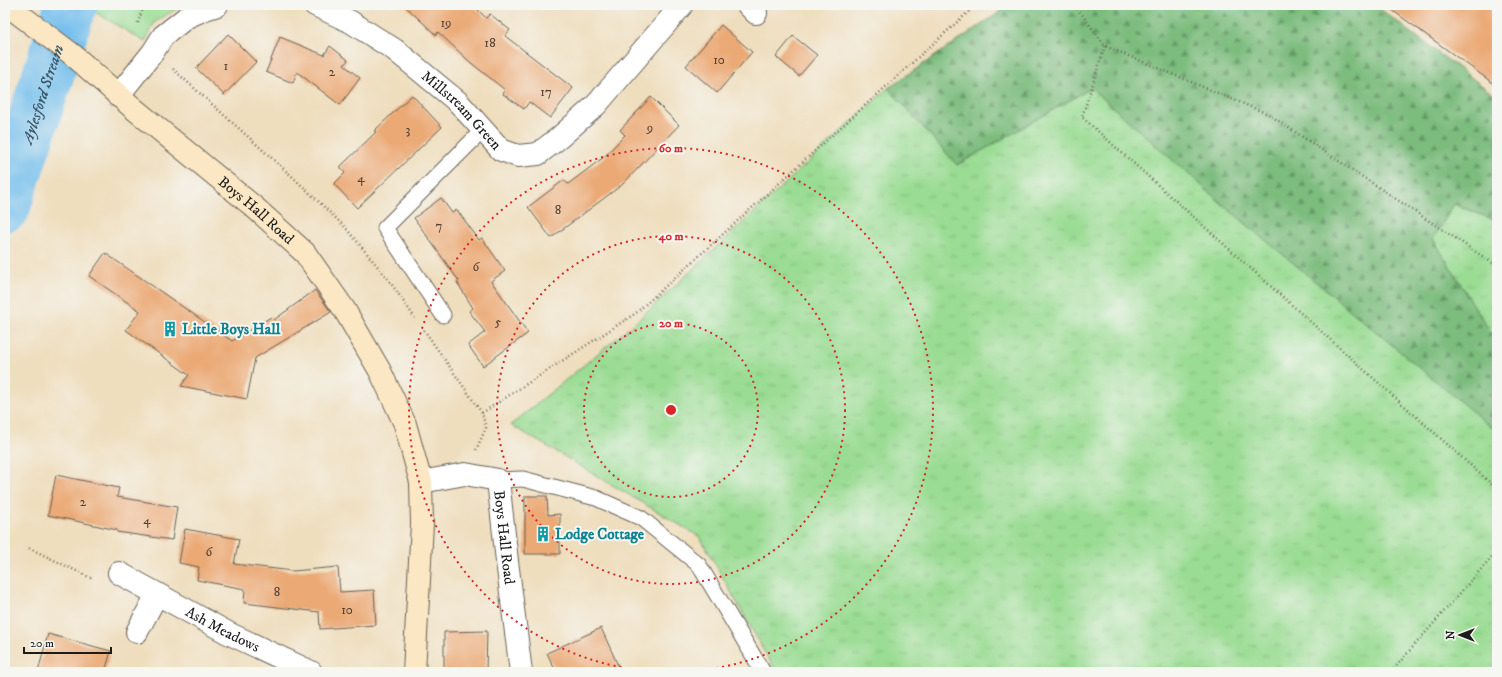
<svg xmlns="http://www.w3.org/2000/svg" width="1502" height="677" font-family="'IM FELL DW Pica',serif">
<style>
.grass{fill:url(#grass-tufts);stroke:#5b7c58}
.forest{fill:url(#forest-firs);stroke:#4c6c4c}
.park{fill:#9adc93;stroke:#5b7c58}
.lines{fill:none;stroke-linecap:round;stroke-linejoin:round}
.river{stroke:#73beec;stroke-width:52}
.building{fill:#eba975}
.lane-casing{stroke:#666055;stroke-width:17}
.street-casing{stroke:#666055;stroke-width:24}
.secondary-casing{stroke:#666055;stroke-width:24}
.path{stroke:#666055;stroke-width:2.5;stroke-dasharray:1 3;stroke-linecap:butt}
.lane{stroke:#fff;stroke-width:15}
.street{stroke:#fff;stroke-width:22}
.secondary{stroke:#fbe7c3;stroke-width:22}
.ring{fill:none;stroke:#d62828;stroke-width:2;stroke-dasharray:2 4}
.labels{text-anchor:middle;stroke-width:4;stroke-linejoin:round;paint-order:stroke}
.number-label{font-size:13px;fill:#503f32}
.street-label{font-size:15px;fill:#1c1c1c;stroke:#f6f6f2}
.culture-label{font-size:15px;font-weight:bold;fill:#0d838f;stroke:#f6f6f2;text-anchor:start}
.water-label{font-size:16px;font-style:italic;fill:#3a5565;stroke:#f6f6f2}
.centre{fill:#d62828;stroke:#f6f6f2;stroke-width:2}
.ring-label{font-size:12px;text-anchor:middle;font-weight:bold;fill:#d62828;stroke:#f6f6f2;stroke-width:4;stroke-linejoin:round;paint-order:stroke}
</style>
<defs>
<pattern id="grass-tufts" width="24" height="20" patternUnits="userSpaceOnUse"><rect width="24" height="20" fill="#9adc93"/><path d="M3 7l-1-3M5 7V3M7 7l1-3M15 17l-1-3M17 17v-4M19 17l1-3" fill="none" stroke="#84bc7e"/></pattern>
<pattern id="forest-firs" width="22" height="20" patternUnits="userSpaceOnUse"><rect width="22" height="20" fill="#7bbc7d"/><path d="M5 1l3.5 6h-7zM16 11l3.5 6h-7z" fill="#649866"/></pattern>
</defs>
<rect width="100%" height="100%" fill="#f6f6f2"/>
<filter id="ink" filterUnits="userSpaceOnUse"><feTurbulence type="fractalNoise" baseFrequency=".025" numOctaves="2"/><feDisplacementMap in="SourceGraphic" scale="8" xChannelSelector="R" yChannelSelector="G"/><feConvolveMatrix kernelMatrix="1 2 1 2 8 2 1 2 1" color-interpolation-filters="sRGB"/></filter>
<filter id="wash" filterUnits="userSpaceOnUse"><feTurbulence type="fractalNoise" baseFrequency=".012" numOctaves="4" result="noise"/><feDisplacementMap in="SourceGraphic" scale="16" xChannelSelector="R" yChannelSelector="G"/><feGaussianBlur stdDeviation="0.9" result="paint"/><feColorMatrix in="noise" values="0 0 0 0 0 0 0 0 0 0 0 0 0 0 0 0 0 1.4 0 .05"/><feComposite in="paint" operator="in"/></filter>
<g filter="url(#wash)">
<rect width="100%" height="100%" fill="#efdebe"/>
<!-- grass -->
<path class="grass" d="M888,88l69,77 134,-77 406,344v240h-721l-76,-135 -189,-112 124,-102z
M1454,204l43,17v122l-64,-104z"/>
<!-- forest -->
<path class="forest" d="M992,5h383l122,92v124l-43,-17 -21,35 64,104v89l-269,-223 -137,-121 -134,77 -69,-77 112,-76z"/>
<!-- park -->
<path class="park" d="M97,5h86l-28,17 -10,20 -50,-30z"/>
<g class="lines">
<!-- river -->
<path class="river" id="s1" d="M5,206l66,-201"/>
</g>
<g id="blocks">
<!-- building -->
<path class="building" d="M404,5h69l13,13 4,-4 20,16 -5,6 68,52 -23,30 -21,-16 -5,7 -21,-15 2,-4 -35,-28 -32,-30 -2,3z
M1385,5h112v81z
M721,25l31,27 -35,41 -31,-27z
M228,34l28,28 -32,33 -28,-27z
M793,36l24,19 -18,21 -23,-19z
M280,37l44,18 6,-9 18,14 -4,5 16,13 -20,27 -43,-33 -4,11 -27,-11z
M412,95l30,32 -85,81 -23,-24 11,-11 -5,-6 36,-35 -2,-1z
M651,97l28,28 -56,59 -72,54 -23,-31 36,-27 4,4 36,-27 21,-22 -5,-5z
M441,198l11,15 5,-3 22,30 3,-2 23,33 -14,10 37,52 -45,33 -15,-21 17,-13 -16,-21 4,-3 -16,-26 2,-1 -45,-63z
M105,253l127,88 39,-24 3,3 41,-30 16,22 -76,46 -8,41 -66,-13 8,-11 -63,-45 14,-19 -51,-35z
M56,475l63,13 -2,9 60,10 -5,33 -55,-8v-2l-69,-15z
M525,496h22l1,19 12,-1v40h-35z
M185,529l54,10 -5,25 59,7 45,-4 2,25 34,-2 2,35 -56,4 -1,-17 -75,-9 1,-14 -48,-9 2,-13 -20,-4z
M601,628l20,44h-65l-9,-19z
M487,631l-1,41h-42v-40z
M48,634l63,17 -6,21h-67z"/>
</g>
</g>
<g filter="url(#ink)">
<use href="#blocks" fill-opacity="0" stroke="#666055" stroke-width="1"/>
<g class="lines">
<!-- lane casing -->
<g class="lane-casing">
<path id="lane" d="M443,315l-58,-87 98,-98
M498,480l25,-1 73,19 45,20 58,47 64,107"/>
</g>
<!-- street casing -->
<g class="street-casing">
<g id="street">
<path id="s2" d="M315,5l36,17 44,28 63,52 43,48 17,6 20,-2 22,-17 36,-32 86,-100"/>
<path d="M748,5l8,8"/>
<path d="M118,96l35,-44 10,-16 24,-19 18,-8 12,-4"/>
<path id="s3" d="M421,482l44,-8 33,6 9,81 14,111"/>
<path id="s4" d="M119,573l109,60 83,39"/>
<path d="M137,632l20,-38"/>
</g>
</g>
<!-- secondary casing -->
<g class="secondary-casing">
<g id="secondary">
<path id="s5" d="M7,5l66,50 60,53 120,98 52,47 39,56 36,62 25,53 16,58 1,42 -8,148"/>
</g>
</g>
<!-- path -->
<path class="path" d="M1075,5l30,41 163,68 229,152
M138,23l6,-18
M1105,46l-23,71 415,372
M173,69l123,111 49,47 43,52 27,39
M424,330l58,83 4,15 -10,22
M482,413l154,-100 340,-308
M29,548l64,31
M1391,672l106,-121"/>
<!-- lane -->
<use href="#lane" class="lane"/>
<!-- street -->
<use href="#street" class="street"/>
<!-- secondary -->
<use href="#secondary" class="secondary"/>
</g>
</g>
<!-- distance rings -->
<g class="ring">
<circle cx="671" cy="410" r="87"/>
<circle cx="671" cy="410" r="174"/>
<path d="M669 672A262 262 0 1 1 673 672"/>
</g>
<!-- icons -->
<defs>
<g id="building-bare" transform="scale(1.2)"><path d="M-4-6H4V6H1V3H-1V6H-4ZM-2.5-4.3h1.7v1.8h-1.7ZM.8-4.3h1.7v1.8H.8ZM-2.5-1h1.7V.8h-1.7ZM.8-1h1.7V.8H.8Z" fill="#0f9aa8" stroke="#f6f6f2" stroke-width="2.5" paint-order="stroke"/></g>
</defs>
<g fill-rule="evenodd">
<use href="#building-bare" x="170" y="329"/>
<use href="#building-bare" x="543" y="534"/>
</g>
<g class="labels">
<!-- number labels -->
<g class="number-label">
<text x="446" y="27">19</text>
<text x="490" y="47">18</text>
<text x="719" y="64">10</text>
<text x="226" y="70">1</text>
<text x="332" y="76">2</text>
<text x="546" y="96">17</text>
<text x="650" y="132">9</text>
<text x="408" y="134">3</text>
<text x="361" y="182">4</text>
<text x="558" y="214">8</text>
<text x="439" y="230">7</text>
<text x="476" y="271">6</text>
<text x="498" y="326">5</text>
<text x="83" y="506">2</text>
<text x="147" y="524">4</text>
<text x="209" y="556">6</text>
<text x="277" y="596">8</text>
<text x="347" y="614">10</text>
</g>
<!-- street labels -->
<g class="street-label">
<text dy="5" stroke="none"><textPath href="#s2" startOffset="182">Millstream Green</textPath></text>
<text dy="5" stroke="none"><textPath href="#s5" startOffset="323">Boys Hall Road</textPath></text>
<text dy="5" stroke="none"><textPath href="#s3" startOffset="136">Boys Hall Road</textPath></text>
<text dy="5" stroke="none"><textPath href="#s4" startOffset="118">Ash Meadows</textPath></text>
</g>
<!-- culture labels -->
<g class="culture-label">
<text x="182" y="334">Little Boys Hall</text>
<text x="555" y="539">Lodge Cottage</text>
</g>
<!-- water labels -->
<g class="water-label">
<text dy="6" stroke="none"><textPath href="#s1" startOffset="118">Aylesford Stream</textPath></text>
</g>
</g>
<circle cx="671" cy="410" r="6" class="centre"/>
<g class="ring-label">
<text x="671" y="152">60 m</text>
<text x="671" y="240">40 m</text>
<text x="671" y="327">20 m</text>
</g>
<!-- margin -->
<rect width="1502" height="677" fill="none" stroke="#f6f6f2" stroke-width="20"/>
<!-- north arrow -->
<g transform="translate(1460 635) rotate(270)" stroke="#f6f6f2" stroke-width="3" paint-order="stroke">
<path d="M0-3L7 15L0 10L-7 15Z" fill="#1c1c1c"/>
<text y="-6" font-size="11" font-weight="bold" text-anchor="middle" fill="#1c1c1c">N</text>
</g>
<!-- scale -->
<path d="M24 647v6h87v-6" fill="none" stroke="#1c1c1c" stroke-width="2"/>
<text x="30" y="647" font-size="12" fill="#1c1c1c" stroke="#f6f6f2" stroke-width="3" paint-order="stroke">20 m</text>
</svg>
